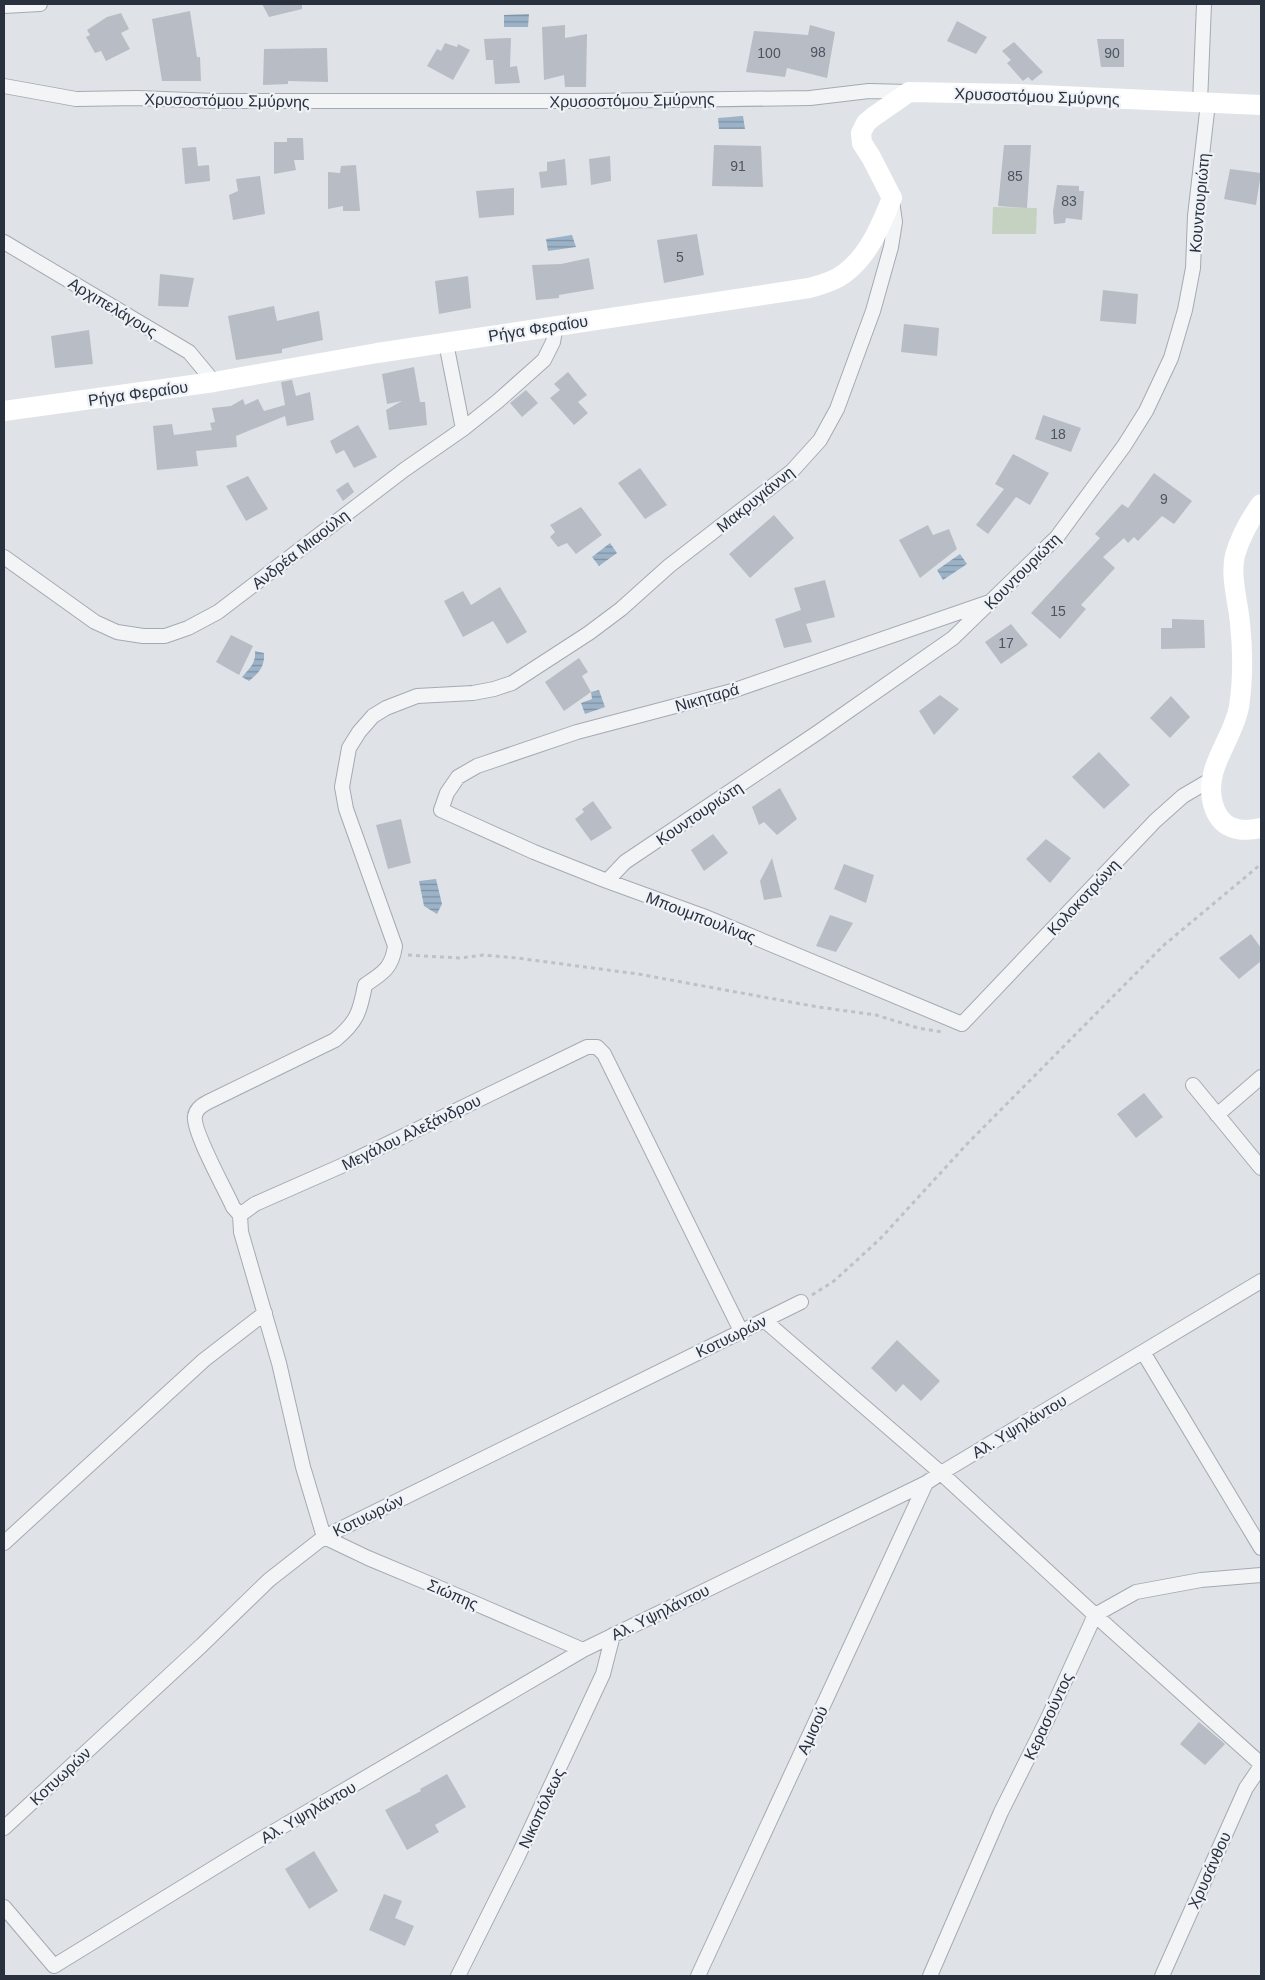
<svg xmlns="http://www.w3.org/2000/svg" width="1265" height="1980" font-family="Arial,sans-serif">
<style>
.park{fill:#c5d2c1}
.water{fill:url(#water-rules)}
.building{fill:#b7bcc5}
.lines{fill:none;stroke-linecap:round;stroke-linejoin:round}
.street-casing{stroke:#a5aab2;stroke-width:16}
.path{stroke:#bec1c6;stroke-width:3;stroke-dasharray:4 4;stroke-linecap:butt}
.street{stroke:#f2f4f6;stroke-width:14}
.secondary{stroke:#fff;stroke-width:20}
.labels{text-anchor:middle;stroke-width:4.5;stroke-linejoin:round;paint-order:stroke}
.number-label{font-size:14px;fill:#4c5460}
.street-label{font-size:16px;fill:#29313f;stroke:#eff2f6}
</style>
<defs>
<pattern id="water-rules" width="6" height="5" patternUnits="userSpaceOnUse" patternTransform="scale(1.25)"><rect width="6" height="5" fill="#9bb2c7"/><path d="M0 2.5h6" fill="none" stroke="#7e91a3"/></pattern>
</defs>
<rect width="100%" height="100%" fill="#dfe3e8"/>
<!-- park -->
<path class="park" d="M993,207l44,1 -1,26h-44z"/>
<!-- water -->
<path class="water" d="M529,14l-1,13h-24v-12z
M743,116l2,13h-26l-1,-11z
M572,235l4,12 -28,4 -2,-12z
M610,543l7,10 -18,13 -7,-9z
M960,554l7,10 -24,16 -6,-10z
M255,651l9,2c1,13 -5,20 -15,28l-7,-4c8,-9 14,-14 13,-26z
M599,690l6,17 -20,7 -4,-11 11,-4 -1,-7z
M436,879l6,25 -5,10 -13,-8 -5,-25z"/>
<!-- building -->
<path class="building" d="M262,4h40v5l-33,8z
M190,11l7,46h3l1,24h-39l-10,-62z
M121,13l8,16 -8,4 9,16 -24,12 -5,-10 -6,2 -9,-16 4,-2 -3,-5 20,-13z
M957,21l30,16 -11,17 -29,-13z
M565,25v13l22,-4 -1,53h-21l-1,-12 -20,5 -2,-53z
M810,25l25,7 -8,46 -40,-10 -2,9 -39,-5 8,-41 54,4z
M511,38l-1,29 7,-1 3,17 -25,1 -2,-24h-7l-2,-21z
M1097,39h27v28h-23z
M1014,42l29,30 -11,9 -4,-4 -5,4 -16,-18 4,-3 -9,-9z
M445,43l12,4 1,-3 12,6 -17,30 -26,-14 10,-17 4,2z
M327,48l1,34 -40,-1v3l-25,1 1,-36z
M287,138h16l1,22h-10l2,10 -22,4v-32h13z
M714,145l47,1 2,41 -51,-1z
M1004,145h27l-4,63 -29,-2z
M196,147l2,19 11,-1 1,16 -25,3 -3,-36z
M610,156l1,25 -20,4 -2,-26z
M565,159l2,26 -26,3 -2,-16 8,-1v-9z
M356,165l4,46h-17v-5l-15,3v-37l12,1 1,-7z
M1230,169l31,4 -5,32 -32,-6z
M260,176l5,38 -32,6 -4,-25 9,-4 -2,-12z
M1057,185l22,1v5h5l-2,29 -16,-2 -1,5 -11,1 -1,-13z
M514,188v27l-35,3 -3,-27z
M697,234l7,41 -40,8 -7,-43z
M589,258l5,31 -35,6v3l-23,2 -4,-35 29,-1z
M160,274l34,4 -6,29 -30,-1z
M468,276l3,32 -32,6 -4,-33z
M1103,290l35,4 -2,30 -36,-3z
M274,306l3,15 42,-10 4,29 -41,9v4l-46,7 -8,-44z
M904,324l35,4 -2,28 -36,-4z
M89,330l4,34 -38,4 -4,-32z
M414,367l6,35h5l2,23 -38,5 -3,-20 16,-9 -15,3 -5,-30z
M568,372l19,23 -9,7 10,11 -14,12 -24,-27 10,-8 -6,-6z
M292,380l4,16 14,-4 4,28 -27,6 -2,-10 -49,20 1,11 -41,4 2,15 -41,4 -4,-44 19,-2 2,11 38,-5 -2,-7 5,-1 -3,-14 19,-2 12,-7 2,6 13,-6 6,12 21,-6 -4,-23z
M526,390l12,13 -16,14 -12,-14z
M1043,415l38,13 -10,24 -36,-13z
M358,425l19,32 -23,11 -10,-18 -8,4 -6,-13z
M1013,454l36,19 -19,32 -14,-8 -28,37 -12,-9 28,-36 -9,-5z
M640,468l27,37 -22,14 -27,-36z
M1154,473l38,28 -18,23 -12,-8 -24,25 -4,-4 -6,6 -4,-5 -21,19 12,11 -34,37 5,4 -26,30 -29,-26 69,-75 -5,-4 27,-30 6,4z
M248,476l20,33 -22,12 -20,-35z
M348,482l6,10 -11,9 -7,-11z
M581,507l21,28 -26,19 -9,-11 -9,4 -8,-10 5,-5 -5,-7z
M774,515l20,23 -44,40 -21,-24z
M928,525l5,10 16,-6 8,20 -37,29 -21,-38z
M825,580l10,37 -29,7 6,18 -28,6 -9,-29 26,-9 -7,-22z
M500,587l27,45 -20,12 -14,-23 -30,16 -19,-36 19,-10 8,14z
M1172,619l32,1 1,28 -44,1v-21h11z
M1011,624l17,21 -27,19 -16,-22z
M231,635l22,11 -14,29 -23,-13z
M579,658l9,14 -6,4 9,16 -27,19 -19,-29z
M940,695l19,14 -25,26 -15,-24z
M1171,696l19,21 -20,21 -20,-20z
M1099,752l31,33 -26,24 -32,-32z
M780,788l17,31 -20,16 -13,-13 -5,3 -7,-18z
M593,801l19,27 -21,13 -16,-22 9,-7 -2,-3z
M401,819l10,44 -23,6 -12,-44z
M713,834l15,19 -24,18 -13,-21z
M1046,839l25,19 -21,25 -24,-24z
M772,858l10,39 -18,3 -4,-19z
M844,864l30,11 -8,28 -32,-14z
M830,915l23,8 -17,29 -20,-6z
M1251,934l10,14v13l-22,18 -20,-21z
M1144,1093l19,24 -27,21 -19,-24z
M897,1340l43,41 -19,20 -18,-17 -7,8 -25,-24z
M1199,1722l26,22 -20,21 -25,-21z
M447,1774l19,33 -31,18 4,7 -32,18 -22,-40 36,-19 -1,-2z
M314,1851l24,40 -29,18 -24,-40z
M384,1894l18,7 -7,17 19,8 -9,20 -36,-16z"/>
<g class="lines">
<!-- street casing -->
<g class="street-casing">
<path id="street" d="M4,6l36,-2
M4,86l72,13 61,-1 79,3h373l221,-3 59,-7 40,1
M1200,103l4,-99
M4,242l185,110 25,30
M446,343l17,86
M4,557l91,65 22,10 26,4h22l23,-8 30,-16 186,-142 59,-41 35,-28 46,-41 9,-18 3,-17
M992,601l-260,90 -155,41 -100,34 -19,11 -11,16 -6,17 93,42 73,29 96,35 259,108 193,-203 28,-25 29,-17
M607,881l18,-19 192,-129 136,-95 104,-101 67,-91 22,-35 25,-53 14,-48 8,-42 2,-52 13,-113
M1193,1085l68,83
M1217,1115l44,-38
M240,1215l-7,-8c-7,-16 -41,-77 -38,-91 1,-7 7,-11 13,-14l127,-62c22,-18 25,-28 30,-55 18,-12 27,-17 30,-39l-49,-137 -4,-22 7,-39 10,-16 14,-16 13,-8 31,-12 56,-3 21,-4 18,-6 77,-50 32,-24 48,-43 123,-95 28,-31 17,-31 36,-98 18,-64 4,-25 -3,-21
M764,1320l177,153 154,142 166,149
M1143,1352l118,196
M4,1543l200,-183 61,-47
M583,1650l-148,-64 -67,-28 -44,-21 -21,-70 -24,-104 -38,-131 -1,-17 15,-11 93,-41 239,-116h10l7,7 137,277
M4,1828l198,-183 67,-65 55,-43 477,-235
M4,1907l50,59 197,-121 332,-195 343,-167 15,-10 320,-192
M458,1976l60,-120 85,-182 10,-39
M698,1976l228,-493
M930,1976l71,-164 46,-92 48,-105 41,-23 65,-12 60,-5
M1162,1976l84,-188 15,-22"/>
</g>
<!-- path -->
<path class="path" d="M408,955l51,3 24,-3 34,3 121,16 180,33 58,8 42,13 24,4
M812,1295l22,-14 46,-42 87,-95 197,-199 97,-81"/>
<!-- street -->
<use href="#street" class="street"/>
<!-- secondary -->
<path class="secondary" d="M4,411l210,-29 163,-29 432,-65c12,-3 26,-7 36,-15 24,-18 36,-48 47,-75l-21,-41 -9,-14 -1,-10 5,-10 7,-6 36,-25 107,2 245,11
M1261,504c-10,14 -21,34 -26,51 -5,22 3,46 5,68 3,28 3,57 -1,84 -6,33 -36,61 -26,97 7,25 26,29 48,24"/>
</g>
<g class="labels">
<!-- number labels -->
<g class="number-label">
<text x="818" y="57">98</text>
<text x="769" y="58">100</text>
<text x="1112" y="58">90</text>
<text x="738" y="171">91</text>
<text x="1015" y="181">85</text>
<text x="1069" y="206">83</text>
<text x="680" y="262">5</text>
<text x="1058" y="439">18</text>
<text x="1164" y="504">9</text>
<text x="1058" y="616">15</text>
<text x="1006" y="648">17</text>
</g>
<!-- street labels -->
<g class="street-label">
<text transform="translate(1037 96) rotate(2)" y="6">Χρυσοστόμου Σμύρνης</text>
<text transform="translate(227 100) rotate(1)" y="6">Χρυσοστόμου Σμύρνης</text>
<text transform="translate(632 100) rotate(-1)" y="6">Χρυσοστόμου Σμύρνης</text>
<text transform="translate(1199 203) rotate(-85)" y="6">Κουντουριώτη</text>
<text transform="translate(113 307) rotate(31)" y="6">Αρχιπελάγους</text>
<text transform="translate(538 328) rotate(-9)" y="6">Ρήγα Φεραίου</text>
<text transform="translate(138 393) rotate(-8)" y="6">Ρήγα Φεραίου</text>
<text transform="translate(755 499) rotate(-39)" y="6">Μακρυγιάννη</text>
<text transform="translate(300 549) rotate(-38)" y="6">Ανδρέα Μιαούλη</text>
<text transform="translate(1022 571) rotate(-45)" y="6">Κουντουριώτη</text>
<text transform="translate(707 697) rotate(-16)" y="6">Νικηταρά</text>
<text transform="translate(699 813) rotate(-34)" y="6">Κουντουριώτη</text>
<text transform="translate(1083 897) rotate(-47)" y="6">Κολοκοτρώνη</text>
<text transform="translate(701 917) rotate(21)" y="6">Μπουμπουλίνας</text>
<text transform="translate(411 1132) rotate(-26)" y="6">Μεγάλου Αλεξάνδρου</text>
<text transform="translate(731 1336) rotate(-26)" y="6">Κοτυωρών</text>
<text transform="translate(1019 1426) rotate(-31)" y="6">Αλ. Υψηλάντου</text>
<text transform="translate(368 1515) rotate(-26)" y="6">Κοτυωρών</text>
<text transform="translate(453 1594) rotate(23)" y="6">Σιώπης</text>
<text transform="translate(660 1612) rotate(-26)" y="6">Αλ. Υψηλάντου</text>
<text transform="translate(1048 1716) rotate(-65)" y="6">Κερασούντος</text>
<text transform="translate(812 1730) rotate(-65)" y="6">Αμισού</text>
<text transform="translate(60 1776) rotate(-43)" y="6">Κοτυωρών</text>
<text transform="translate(541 1808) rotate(-65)" y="6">Νικοπόλεως</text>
<text transform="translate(308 1812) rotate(-30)" y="6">Αλ. Υψηλάντου</text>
<text transform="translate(1209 1870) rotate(-66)" y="6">Χρυσάνθου</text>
</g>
</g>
<!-- border -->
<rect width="1265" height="1980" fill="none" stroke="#29313f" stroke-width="10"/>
</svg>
